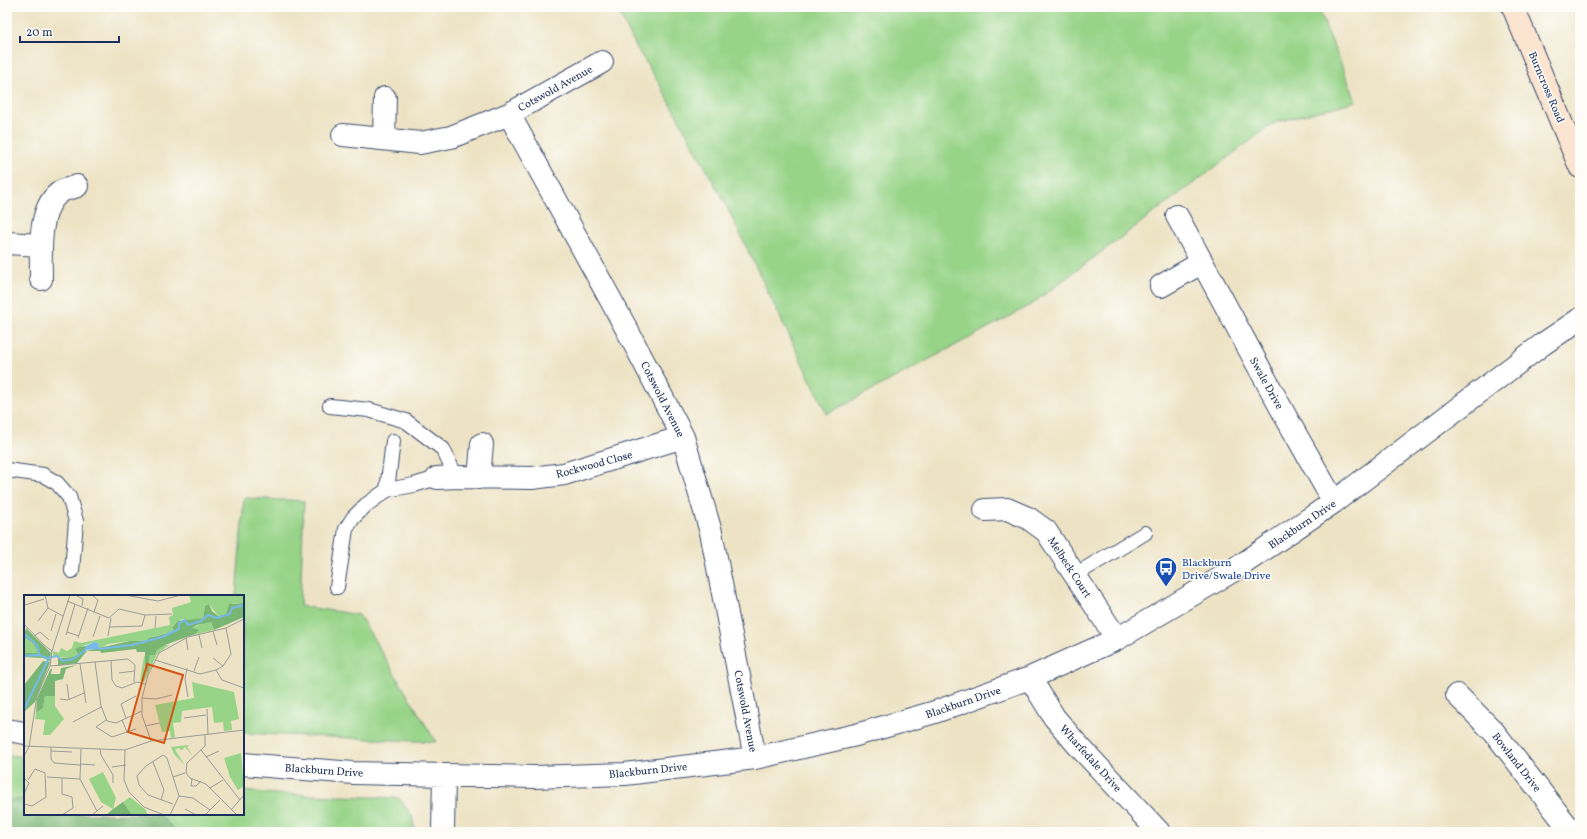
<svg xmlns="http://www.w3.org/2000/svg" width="1587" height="839" font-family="Vollkorn,serif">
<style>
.green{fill:#97d488;stroke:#598273}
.forest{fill:#79b674;stroke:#4a7269}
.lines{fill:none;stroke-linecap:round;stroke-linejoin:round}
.lane-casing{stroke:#3a4a6d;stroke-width:16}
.street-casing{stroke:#3a4a6d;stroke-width:24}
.secondary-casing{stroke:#3a4a6d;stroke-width:24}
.lane{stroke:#fff;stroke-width:14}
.street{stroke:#fff;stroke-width:22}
.secondary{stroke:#fce5d0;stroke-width:22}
.labels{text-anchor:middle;stroke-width:3;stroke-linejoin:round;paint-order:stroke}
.street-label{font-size:11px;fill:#1b2f5e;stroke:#fdfcf7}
.transit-label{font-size:11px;fill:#164399;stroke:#fdfcf7;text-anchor:start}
.inset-river{fill:none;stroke:#76baec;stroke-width:2}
.inset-road{fill:none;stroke:#999b9b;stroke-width:1}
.view{fill:#d45514;fill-opacity:0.15;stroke:#d45514;stroke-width:2}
.inset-edge{fill:none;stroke:#1b2f5e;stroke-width:2}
</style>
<rect width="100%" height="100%" fill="#fdfcf7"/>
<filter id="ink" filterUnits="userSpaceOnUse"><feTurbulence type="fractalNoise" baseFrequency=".025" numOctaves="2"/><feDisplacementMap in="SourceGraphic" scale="8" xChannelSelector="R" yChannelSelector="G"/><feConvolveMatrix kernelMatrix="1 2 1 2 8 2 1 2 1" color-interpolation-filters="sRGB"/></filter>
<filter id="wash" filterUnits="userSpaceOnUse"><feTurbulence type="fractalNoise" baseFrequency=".012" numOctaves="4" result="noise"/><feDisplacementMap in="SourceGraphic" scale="16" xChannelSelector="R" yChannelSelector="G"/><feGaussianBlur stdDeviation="0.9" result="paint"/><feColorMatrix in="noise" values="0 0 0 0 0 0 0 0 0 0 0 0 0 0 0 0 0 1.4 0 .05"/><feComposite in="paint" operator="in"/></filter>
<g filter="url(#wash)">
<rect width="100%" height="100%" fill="#ede3c4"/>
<!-- green -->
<path class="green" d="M616,7h702l38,94 -82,22 -245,183 -202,108 -103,-213 -64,-116 -22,-35z
M244,498l60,3 -4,105 59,9 77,127 -193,-9v-137h-7z
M7,755l18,2v42l-18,2z
M243,791l34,3 122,4 13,18 3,16h-238l-19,-18h85z"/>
<!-- forest -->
<path class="forest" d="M25,799v15h133l19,18h-170v-31z"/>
</g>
<g filter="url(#ink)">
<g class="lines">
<!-- lane casing -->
<g class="lane-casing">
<path id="lane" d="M330,406l39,4 37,11 37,28 13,28
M7,470l36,5 14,8 12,14 7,24 -4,50
M387,490l6,-49
M1075,575l70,-42
M337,587l9,-58 7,-11 13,-13 21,-15 27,-5 23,-7"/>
</g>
<!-- street casing -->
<g class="street-casing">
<path id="street" d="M509,114l116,212 58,111 28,95 44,226
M343,135l77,8 31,-6 58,-23 93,-52
M384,139l1,-41
M1177,216l110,203 47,83
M7,243l34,2
M41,279c0,-25 -4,-74 21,-88 4,-2 10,-3 15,-5
M1161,286l40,-23
M437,478l19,-1 76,1 32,-4 119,-37
M479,478l3,-34
M985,510l22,-1 21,9 18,13 71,108
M1030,678l24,39 21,25 84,90
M1457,695l37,37 78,100
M7,730l18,3
M243,764l110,9 181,4 91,-3 130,-16 101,-23 79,-23 95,-34 87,-39 114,-67 103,-70 209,-158 37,-25
M443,832l1,-57"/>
</g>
<!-- secondary casing -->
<g class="secondary-casing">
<path id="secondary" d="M1513,7l67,160"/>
</g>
<!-- lane -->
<use href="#lane" class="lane"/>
<!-- street -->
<use href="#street" class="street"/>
<!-- secondary -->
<use href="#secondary" class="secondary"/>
</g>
</g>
<!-- icons -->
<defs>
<g id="bus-pin" transform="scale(1.15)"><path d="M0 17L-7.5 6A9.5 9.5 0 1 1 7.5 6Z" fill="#1a4fb4" stroke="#fdfcf7"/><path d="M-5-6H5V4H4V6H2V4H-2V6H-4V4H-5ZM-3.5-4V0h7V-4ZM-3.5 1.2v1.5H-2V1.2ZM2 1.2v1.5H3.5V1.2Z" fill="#fff"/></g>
</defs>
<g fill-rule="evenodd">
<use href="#bus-pin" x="1166" y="568"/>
</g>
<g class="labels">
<!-- street labels -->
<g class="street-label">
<text transform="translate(1547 87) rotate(67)" y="4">Burncross Road</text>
<text transform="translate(555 88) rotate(-29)" y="4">Cotswold Avenue</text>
<text transform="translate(1267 383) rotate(61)" y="4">Swale Drive</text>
<text transform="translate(663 399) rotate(63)" y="4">Cotswold Avenue</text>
<text transform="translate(594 464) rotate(-15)" y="4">Rockwood Close</text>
<text transform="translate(1302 524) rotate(-34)" y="4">Blackburn Drive</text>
<text transform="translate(1070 567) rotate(57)" y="4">Melbeck Court</text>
<text transform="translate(963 702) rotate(-19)" y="4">Blackburn Drive</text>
<text transform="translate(746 711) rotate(79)" y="4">Cotswold Avenue</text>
<text transform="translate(1091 758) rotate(48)" y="4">Wharfedale Drive</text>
<text transform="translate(1517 762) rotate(52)" y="4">Bowland Drive</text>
<text transform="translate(324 770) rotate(4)" y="4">Blackburn Drive</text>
<text transform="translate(648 770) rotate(-6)" y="4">Blackburn Drive</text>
</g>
<!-- transit labels -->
<g class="transit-label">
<text x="1182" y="566">Blackburn<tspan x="1182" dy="13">Drive/Swale Drive</tspan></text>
</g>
</g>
<!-- overview -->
<g transform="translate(24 595)">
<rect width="220" height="220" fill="#ede3c4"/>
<path d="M165,0h55v8h-11l-7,11 -8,2 -9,-12 -4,2 -2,12 -14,4 -6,-3 -4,2 -7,5 3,4 -3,2 -17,4 -12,8 -13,-3 -22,3 -8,5 -2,-6 -4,-1 -19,7 3,5 -5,3h-20v-6l6,2 2,-5 6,3 5,-3 2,-7 7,2 89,-18 -1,-8 4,-2 -1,-7 19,-6zM184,26l3,1 3,8 -25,6 3,-8zM0,42l10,7 4,9h-14zM141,50h4l-12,9 -13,28 -4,-1 4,-25 2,1 -2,15 5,-7 1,-10zM168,87l42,10 5,27 -8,2 1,9 -8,1 -1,-9 -9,1 -2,-16 -30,4 -1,11 -8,1 2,14 -4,1 -1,-7 -8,1 -7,-27 39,-7zM21,101h10v10l9,13 -14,16h-7l2,-15 -10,-1 1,-6 7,-5zM165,150l-2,2 6,9 -8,-9 -3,3 -4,-2 -3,2 10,15 -11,-11 -3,-7zM217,158l3,33 -6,4 -8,-13 -6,-19zM79,177l13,26 -3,11 -12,-7 -12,-23zM106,202l15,12 3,6h-16l-9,-13z" fill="#97d488"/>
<path d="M220,8v14l-30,13 -3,-8 -14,3 -5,3 7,2 -4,4 -30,11 -9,6 -1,4h-5l-2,16 -3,1v-20h-8l-1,-3 -35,4 -1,-2h-13l-10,12 -19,3v-8l15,-1 5,-3 -3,-5 4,-2 7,-1v5l44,-10h12l1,3 6,-6 23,-6 2,-2 -2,-3 6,-6 25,-3 2,-12 4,-2 3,7 6,5 8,-2 3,-10zM2,33l25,25 -1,8 -7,-3 -19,-1v-4h14l-4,-9 -10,-7zM19,66l7,1 -1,3 -14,37 -11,10v-27zM53,70l-11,4 -3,10 -8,2v15h-10l-2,12 -7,5 1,-15 13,-28 2,-2 -1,6h9l1,-6zM99,207l9,13h-26l7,-6z" fill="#79b674"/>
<path d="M70,47l4,1 2,6 -16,1 2,-4z" fill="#76baec"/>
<path class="inset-river" d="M0,39l13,11 2,9M75,54l33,-4 30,-8 17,-8v-6l6,-3 3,5 13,-4 7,-6 9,3 13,-4 2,-6 12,-3M0,61l15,-1 8,3 10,-2 6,5 10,-2 13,-9M0,114l25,-51"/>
<path class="inset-road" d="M21,0l3,13 15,8M68,0l6,5 -4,12M101,0l33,6 23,-6M53,1l6,3 -1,7M43,6l42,17 10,-9 26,6 27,-1M1,10l19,-6M14,26l10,-13M0,29l20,21 8,6M86,32l32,-1 3,-11M131,33l1,-12M27,36l5,-17M189,36l4,14M43,37l12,4M42,40l9,-31M175,40l3,13M10,41l6,-4 9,8M84,41l3,-18M69,42l7,-21M54,43l10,-30M162,43l2,12M189,63l10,8M87,65l1,20 4,6 6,2 15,-6 8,2M131,65l45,14 16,-4 7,-4 8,-12 -5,-26M71,67l6,44 6,15 9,2 26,-12M56,69l6,39M26,71l78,-7 7,6 -1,17M163,73l-2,11 3,18M192,75l6,10 22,8M170,76l5,-14M95,78l15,-2M43,89l2,15M118,103l14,1 16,-4M36,104l8,1 16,-7M183,114l1,25M102,123l-5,-14 15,-8M160,123l22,-3M82,125l-10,7 16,10 24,-8M98,125l5,12M49,127l28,-15M121,131l15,-3M181,139v12l-18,17 -1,10 4,5 16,6 31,31M127,146l-9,-26v-17l6,-23 11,-22 29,-16 38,-9 18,-9M0,151l101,4 26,-9 93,-11M27,152v12l3,4 26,2M57,154l-1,30 17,32M76,154l1,6 12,20v8M101,155l-1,30 5,12 15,15 20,8M177,155l39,50M27,156l21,1M0,161l5,-9 8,-51 13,-30 2,-15 18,-56M182,162l13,-6M129,167l11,28 -3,10M56,169l15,1M88,172l14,-2M23,182l33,2M149,182l-6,-19 -4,-3 -17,11 -9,10 2,9 9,10 25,9M0,183l5,5 -5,11M168,184l-1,7h5l5,-5M186,193l13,-8M155,201l-6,-19 12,-4M0,209l8,2 14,-9 -1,-24 -10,-4 -7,11M161,214l11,6M207,215l13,-15M38,220l11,-7 -1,-11 -10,-3v-16M68,220l11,-9M146,220l9,-19 14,2 17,12M181,220l15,-15"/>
<path class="view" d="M123,69l36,11 -19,68 -36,-11z"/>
<rect width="220" height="220" class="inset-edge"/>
</g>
<!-- margin -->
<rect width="1587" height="839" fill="none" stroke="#fdfcf7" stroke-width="24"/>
<!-- scale -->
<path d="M20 36v6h99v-6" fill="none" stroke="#1b2f5e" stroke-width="2"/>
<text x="26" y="36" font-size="12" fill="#1b2f5e" stroke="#fdfcf7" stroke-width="3" paint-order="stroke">20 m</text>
</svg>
